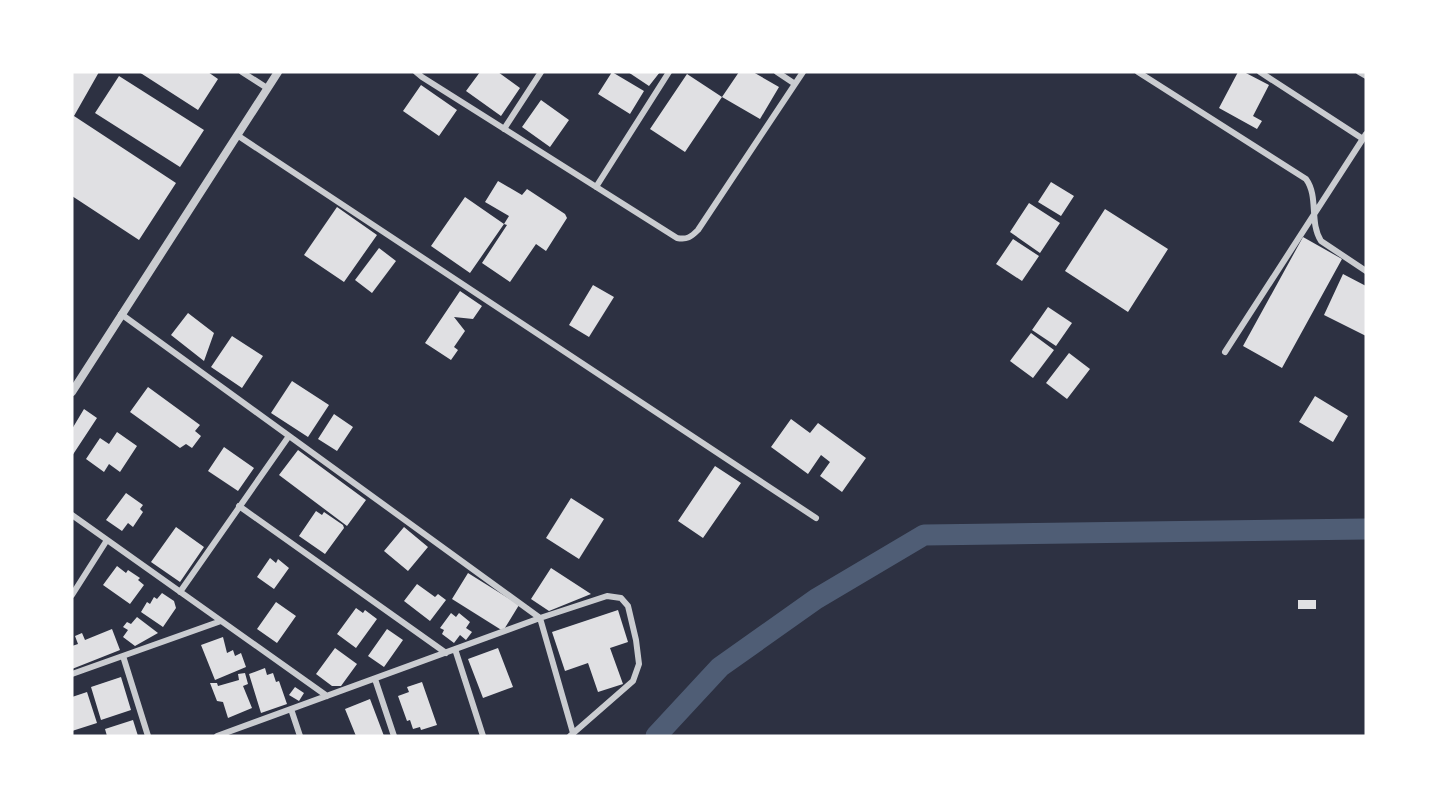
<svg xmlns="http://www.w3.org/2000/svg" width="1438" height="808" font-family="Karla,sans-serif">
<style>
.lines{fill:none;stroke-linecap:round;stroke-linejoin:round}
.river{stroke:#4f5d75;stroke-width:21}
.building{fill:#e0e0e3}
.minor{stroke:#caccd0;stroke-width:6}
.tertiary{stroke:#caccd0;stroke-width:8}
</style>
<rect width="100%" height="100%" fill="#2d3142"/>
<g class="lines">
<!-- river -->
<path class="river" d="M656,736l64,-69 96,-68 108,-64 442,-6"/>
</g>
<!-- building -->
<path class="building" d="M72,72h27l-25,44 102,67 -37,57 -67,-44z
M139,72h69l10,7 -20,31z
M480,72h18l22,16 -19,28 -35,-25z
M612,72l32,19 -14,23 -32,-20z
M628,72h32l-11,14z
M739,72h14l26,15 -19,32 -38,-22z
M1238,72h6l25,13 -16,31 9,5 -5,8 -38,-21z
M687,74l35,23 -37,55 -35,-23z
M119,76l85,54 -24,37 -85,-54z
M421,85l36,25 -18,26 -36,-25z
M541,100l28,20 -19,27 -28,-20z
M498,181l24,14 5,-6 38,25 2,4 -21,33 -10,-7 -26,38 -28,-19 25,-38 -3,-1 5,-8 -24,-14z
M1051,182l23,14 -13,20 -23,-14z
M465,197l39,27 -34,49 -39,-27z
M1029,203l31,20 -20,30 -30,-21z
M337,207l40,28 -33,47 -40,-27z
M1105,209l63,40 -40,63 -63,-41z
M1303,237l39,22 -60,109 -39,-22z
M1013,239l26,17 -17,25 -26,-17z
M379,248l17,13 -24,32 -17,-13z
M1343,274l23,12v50l-42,-21z
M593,285l21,12 -25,40 -20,-12z
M460,291l22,15 -9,13 -19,-2 11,14 -11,16 4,3 -7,10 -26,-17z
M1048,307l24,16 -16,23 -24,-16z
M188,313l26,20 -10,28 -33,-26z
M1031,333l23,17 -21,28 -23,-17z
M232,336l31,20 -21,32 -31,-21z
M1069,353l21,16 -23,30 -21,-16z
M292,381l37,24 -21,32 -37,-24z
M148,387l52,38 -5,6 6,5 -9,12 -6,-4 -6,4 -50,-36z
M1315,396l33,20 -15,26 -34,-20z
M84,409l13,9 -25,38v-27z
M334,414l19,13 -16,24 -19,-12z
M791,419l19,14 8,-10 48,35 -24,34 -22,-16 10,-14 -9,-7 -13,19 -37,-27z
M117,432l20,14 -17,26 -11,-8 -5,8 -18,-13 14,-21 9,6z
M224,447l30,21 -16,23 -30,-20z
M298,450l68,50 -19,26 -68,-51z
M715,466l26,17 -38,55 -25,-17z
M126,493l17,12 -3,4 3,3 -10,15 -5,-4 -6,8 -16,-11z
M571,498l33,21 -25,40 -33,-21z
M316,511l6,4 2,-3 19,13 1,3 -19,26 -26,-18z
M176,527l28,20 -24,35 -29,-20z
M404,527l24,20 -20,24 -24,-20z
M270,558l6,5 2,-4 11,9 -15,21 -17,-12z
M117,566l9,7 2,-3 12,8 -2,2 6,5 -14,19 -27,-19z
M551,568l40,26 -42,17 -18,-12z
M468,573l51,32 -16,26 -51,-32z
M417,584l18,13 3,-3 8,6 -16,21 -26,-20z
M162,593l12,8 2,7 -13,19 -22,-15 6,-10 3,2 4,-7 3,2z
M1298,600h18v9h-18z
M276,602l20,14 -19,27 -20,-14z
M356,608l7,5 2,-3 12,9 -21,29 -19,-14z
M618,610l10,32 -18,6 13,36 -25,8 -10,-29 -23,8 -13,-39z
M451,613l5,4 3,-4 11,9 -4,6 6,4 -6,8 -6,-5 -6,8 -12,-9 2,-4 -4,-2z
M137,617l21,16 -23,13 -12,-9 5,-7 -5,-3 4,-5 4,2z
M112,629l8,21 -48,19v-23l6,-2 -3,-8 7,-3 3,7z
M387,629l16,11 -19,27 -16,-11z
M223,637l4,16 6,-3 2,6 6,-3 5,14 -31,13 -14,-35z
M335,648l22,16 -16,22h-9l-16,-12z
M498,648l15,39 -30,11 -15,-39z
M265,668l2,7 6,-2 3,9 3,-1 8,23 -26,9 -12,-39z
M245,673l3,11 -5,2 9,22 -24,10 -5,-16 -6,-1 -7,-18h7l1,3 21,-6 -1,-6z
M121,677l10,33 -30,10 -10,-33z
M422,682l15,43 -16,5 -1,-3 -7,2 -3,-9 -3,1 -9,-25 11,-4 -2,-5z
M295,687l9,6 -5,8 -10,-6z
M87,692l10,31 -25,8v-34z
M370,699l14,37h-28l-11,-27z
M133,720l5,16h-31l-2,-7z"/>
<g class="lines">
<!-- minor -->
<path class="minor" d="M242,72l25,16
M416,72l6,5 255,161c10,2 14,-1 21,-8l105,-158
M777,72l18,12
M1138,72l168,107c13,18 3,43 15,62l45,30
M1260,72l103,67
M1359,72l7,4
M504,129l37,-57
M237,135l579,383
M596,187l73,-115
M121,314l419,304 33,115
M1225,352l141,-218
M239,506l207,147
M72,515l255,181
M180,592l109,-156
M72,595l35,-55
M455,649l28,87
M123,656l25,80
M72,674l149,-53
M375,679l19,57
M291,709l9,27
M217,736l323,-118 67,-22 14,2 7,8 8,34 3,24 -6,17 -63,55"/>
<!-- tertiary -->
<path class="tertiary" d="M72,392l206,-320"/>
</g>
<!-- border -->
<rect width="1438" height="808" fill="none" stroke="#ffffff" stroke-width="147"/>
</svg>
